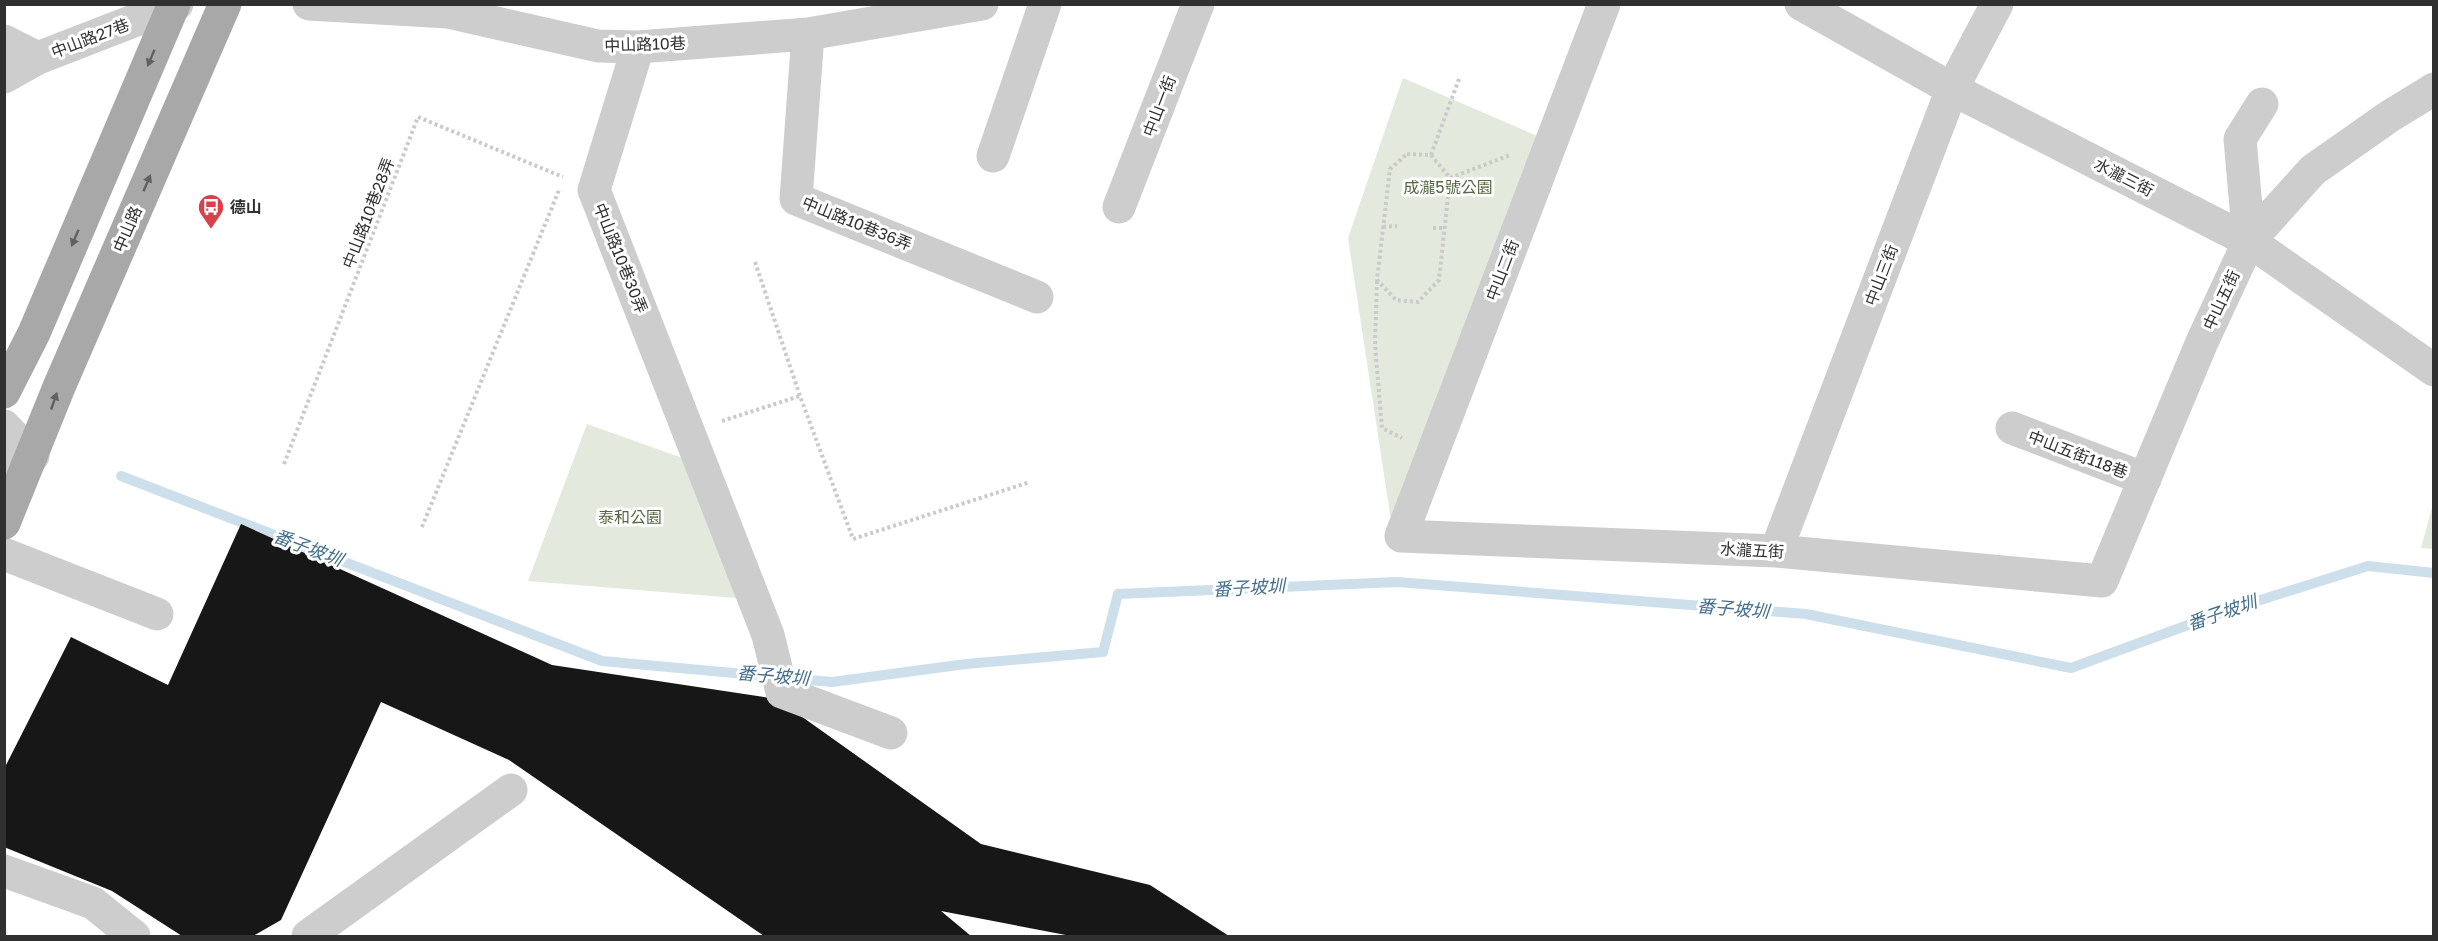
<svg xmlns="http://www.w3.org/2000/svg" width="2438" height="941" font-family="'Golos Text','Noto Sans TC',sans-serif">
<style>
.green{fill:#e3e9dd}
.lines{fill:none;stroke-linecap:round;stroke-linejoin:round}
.stream{stroke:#cddfea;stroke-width:10}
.building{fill:#171717}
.path{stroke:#cacaca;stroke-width:4;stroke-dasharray:3 3;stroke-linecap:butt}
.minor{stroke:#cdcdcd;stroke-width:33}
.major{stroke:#a8a8a8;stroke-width:33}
.oneway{fill:#606060}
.labels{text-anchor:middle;stroke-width:6;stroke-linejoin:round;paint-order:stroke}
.street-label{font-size:16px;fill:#303030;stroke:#fff}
.park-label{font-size:16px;fill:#536940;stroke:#fff}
.poi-label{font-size:16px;font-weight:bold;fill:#303030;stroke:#fff;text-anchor:start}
.water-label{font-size:18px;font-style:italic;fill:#436f8d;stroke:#fff}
</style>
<rect width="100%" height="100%" fill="#fff"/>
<!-- green -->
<path class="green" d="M1403,78l146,63 -155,399 -46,-302z
M587,424l115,41 58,135 -232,-19z
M2433,504l1,45h-1l-12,-1z"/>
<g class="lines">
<!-- stream -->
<path class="stream" d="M121,476l481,185 230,21 134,-18 137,-12 15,-58 279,-12 409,32 265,54 155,-57 142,-45 66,7"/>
</g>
<!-- building -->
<path class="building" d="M241,524l311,141 225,34 204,145 169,41 79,51h-158l-130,-25 30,25h-207l-255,-176 -128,-58 -100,218 -28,16h-71l-70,-45 -108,-44v-78l67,-132 97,48z"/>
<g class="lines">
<!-- path -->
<path class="path" d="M1407,154l24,1 19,23 -11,102 -21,22 -22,-2 -19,-20 13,-111z
M1431,155l28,-76
M1450,178l60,-23
M1383,227l14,-1
M1433,228h11
M755,262l45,134 53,143 177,-57
M1377,281l-2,64 7,83 20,10
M722,421l78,-25
M284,464l134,-347 145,60
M422,527l137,-337"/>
<!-- minor -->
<path class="minor" d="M309,4l139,8 150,34 40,1 170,-13 174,-30
M1604,4l-203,532 375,15 326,30 100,-239 47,-101 64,-71 77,-54 44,-27
M1801,4l151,85 297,152 185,129
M808,34l-12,165 241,98
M4,41l34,17 139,-54
M638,47l-44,143 174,445 14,57 109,41
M4,77l34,-19
M993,156l52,-152
M1119,207l79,-203
M2249,241l-9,-102 22,-35
M4,426l29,30 -29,10
M2012,428l133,51
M1776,551l176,-462 45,-85
M4,554l153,60
M4,871l89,32 41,33
M308,936l203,-146"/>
<!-- major -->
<path class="major" d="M4,392l30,-59 140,-329
M4,523l55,-136 166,-383"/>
</g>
<!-- one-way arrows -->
<defs><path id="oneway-solid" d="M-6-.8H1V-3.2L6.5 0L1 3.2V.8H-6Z" transform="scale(1.5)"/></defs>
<g class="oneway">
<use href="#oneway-solid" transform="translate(151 58) rotate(113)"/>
<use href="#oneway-solid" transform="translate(147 183) rotate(-67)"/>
<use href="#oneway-solid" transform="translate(75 238) rotate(113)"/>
<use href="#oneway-solid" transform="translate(54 401) rotate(-71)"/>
</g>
<!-- icons -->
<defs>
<g id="bus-pin" transform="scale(1.35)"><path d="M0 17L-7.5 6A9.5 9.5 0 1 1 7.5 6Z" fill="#d94149" stroke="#fff"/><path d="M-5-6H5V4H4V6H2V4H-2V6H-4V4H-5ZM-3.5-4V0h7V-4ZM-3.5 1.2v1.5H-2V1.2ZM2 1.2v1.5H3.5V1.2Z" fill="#fff"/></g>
</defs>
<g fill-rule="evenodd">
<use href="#bus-pin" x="211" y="207"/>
</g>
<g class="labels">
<!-- street labels -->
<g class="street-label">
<text transform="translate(90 38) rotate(-21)" y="6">中山路27巷</text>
<text transform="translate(645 44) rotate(-2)" y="6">中山路10巷</text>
<text transform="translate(1159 106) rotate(-69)" y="6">中山一街</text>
<text transform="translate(2124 177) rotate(27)" y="6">水瀧三街</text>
<text transform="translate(368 213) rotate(-69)" y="6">中山路10巷28弄</text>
<text transform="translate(857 223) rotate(22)" y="6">中山路10巷36弄</text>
<text transform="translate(127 229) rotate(-67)" y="6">中山路</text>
<text transform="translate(621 258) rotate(68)" y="6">中山路10巷30弄</text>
<text transform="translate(1502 270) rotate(-69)" y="6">中山二街</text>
<text transform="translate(1881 275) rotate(-69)" y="6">中山三街</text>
<text transform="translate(2221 300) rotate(-65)" y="6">中山五街</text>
<text transform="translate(2078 454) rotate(21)" y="6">中山五街118巷</text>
<text transform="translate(1752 550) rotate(3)" y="6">水瀧五街</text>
</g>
<!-- park labels -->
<g class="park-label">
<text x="1448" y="193">成瀧5號公園</text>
<text x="630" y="523">泰和公園</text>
</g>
<!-- poi labels -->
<g class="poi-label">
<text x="230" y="213">德山</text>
</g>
<!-- water labels -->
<g class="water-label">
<text transform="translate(308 548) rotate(21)" y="6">番子坡圳</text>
<text transform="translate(1249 588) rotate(-3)" y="6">番子坡圳</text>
<text transform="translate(1733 609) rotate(5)" y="6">番子坡圳</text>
<text transform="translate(2222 613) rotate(-19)" y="6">番子坡圳</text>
<text transform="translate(773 676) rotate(5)" y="6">番子坡圳</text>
</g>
</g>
<!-- border -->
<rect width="2438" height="941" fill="none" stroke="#303030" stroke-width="12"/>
</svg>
